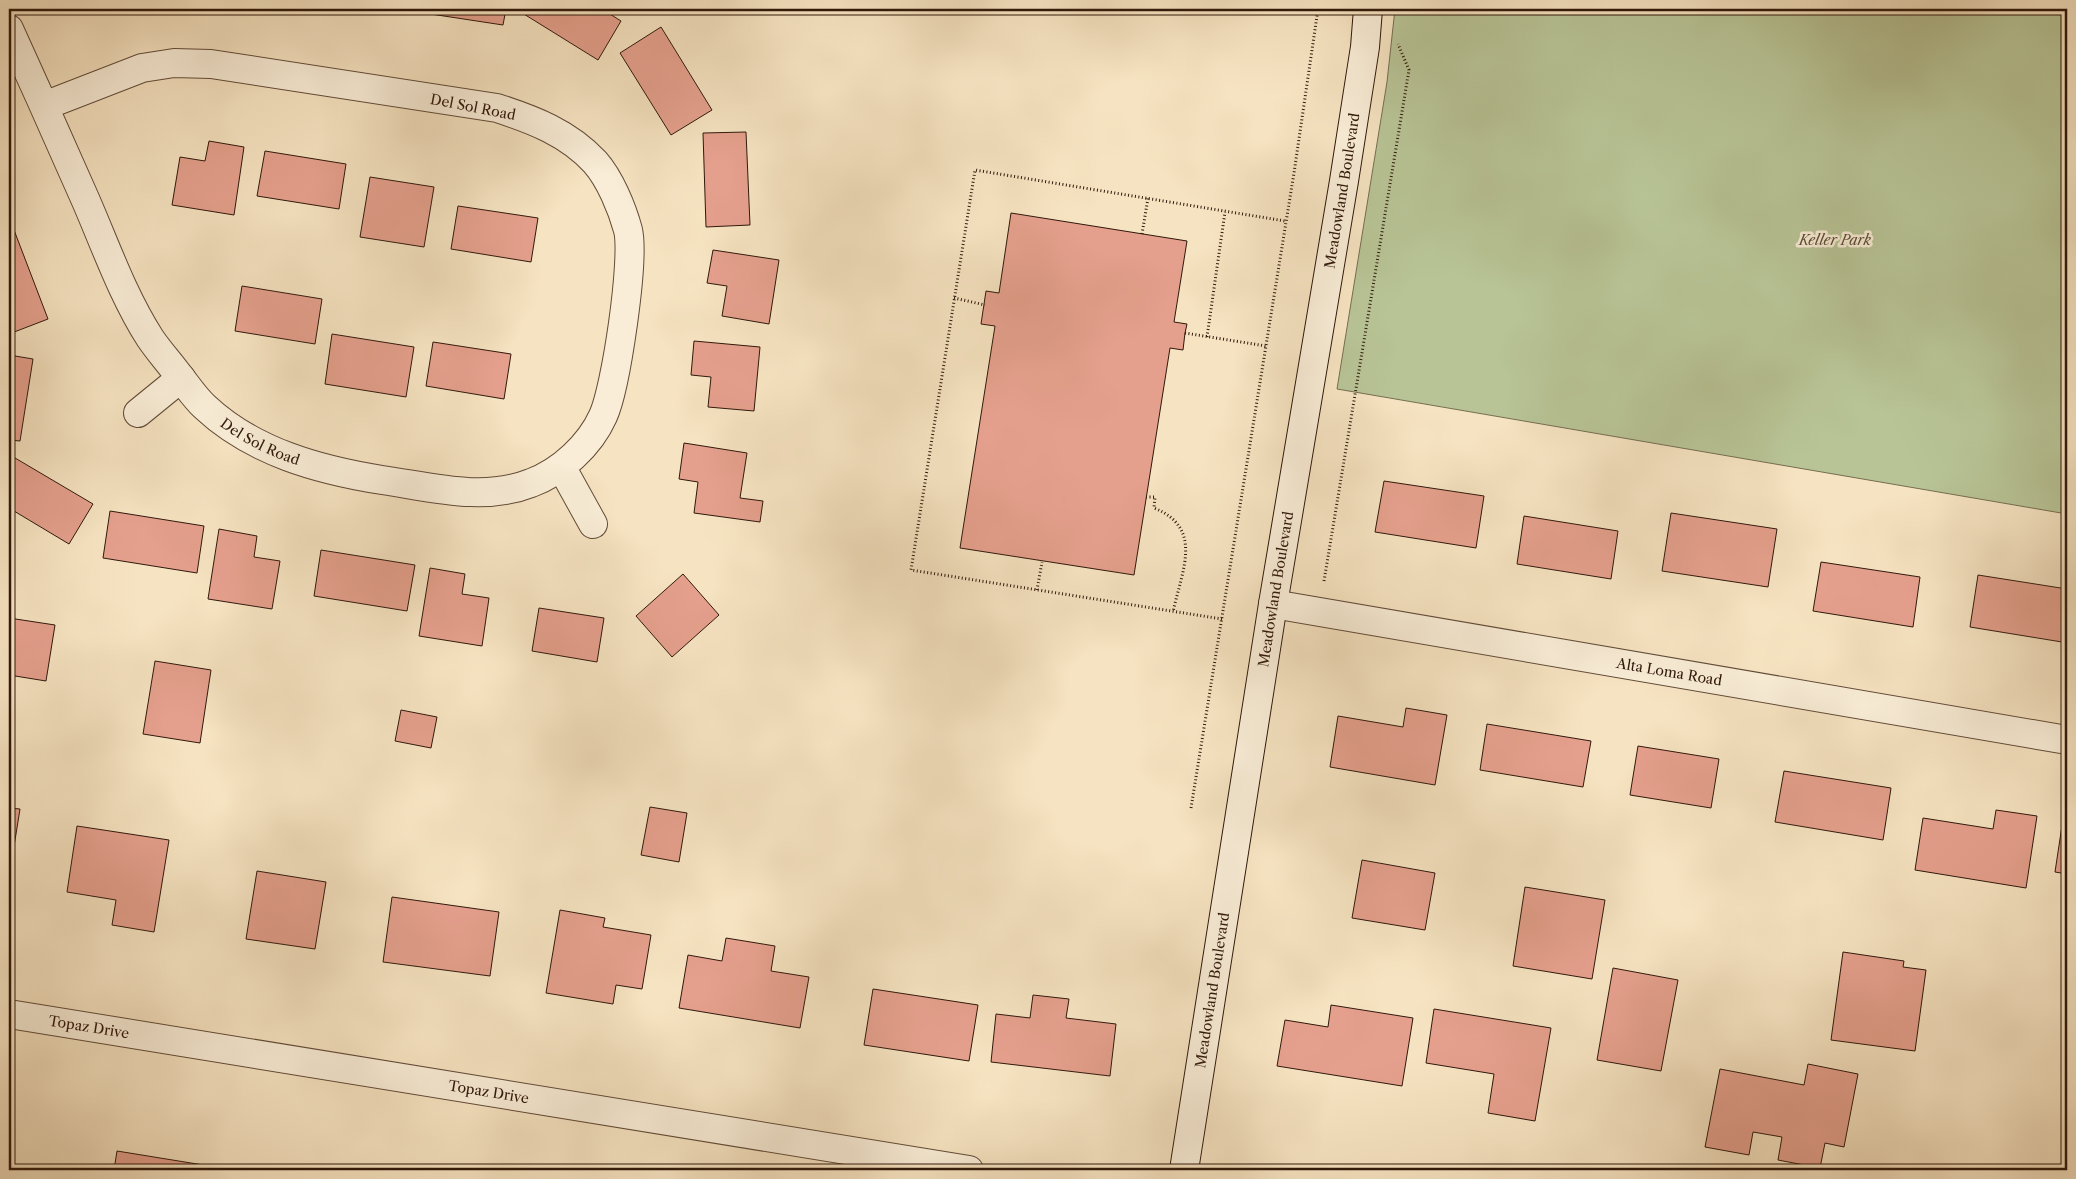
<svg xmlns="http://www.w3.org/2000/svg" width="2076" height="1179" font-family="'Libre Caslon Text',serif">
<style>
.green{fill:#b8c496;stroke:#746e50}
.building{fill:#e5a08d;stroke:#30180b}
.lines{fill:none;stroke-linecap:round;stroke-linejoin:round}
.street-casing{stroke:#624b38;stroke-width:30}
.secondary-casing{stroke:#30180b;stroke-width:30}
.path{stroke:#30180b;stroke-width:3;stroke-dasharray:1 2.5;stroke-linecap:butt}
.street{stroke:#f9edd7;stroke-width:28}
.secondary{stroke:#f9edd7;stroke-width:28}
.labels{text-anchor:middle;stroke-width:5;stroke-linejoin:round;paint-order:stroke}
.street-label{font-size:14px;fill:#30180b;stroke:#f9edd7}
.park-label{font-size:14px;font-style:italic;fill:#594c35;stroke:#f9edd7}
</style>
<rect width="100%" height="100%" fill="#f6e3c1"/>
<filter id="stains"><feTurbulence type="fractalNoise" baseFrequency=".004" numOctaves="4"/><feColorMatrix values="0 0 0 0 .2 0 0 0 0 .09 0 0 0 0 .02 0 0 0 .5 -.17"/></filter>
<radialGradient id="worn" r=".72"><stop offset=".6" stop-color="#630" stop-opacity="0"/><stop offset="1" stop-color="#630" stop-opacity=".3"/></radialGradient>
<!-- green -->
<path class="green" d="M1395,9h672v505l-730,-125 50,-307z"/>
<!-- building -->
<path class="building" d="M411,9h95l-3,16 -92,-14z
M520,9h82l19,12 -23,39 -79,-49z
M661,27l51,83 -41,25 -51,-82z
M746,132l4,93 -44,2 -3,-94z
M209,141l35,6 -10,68 -62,-10 8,-48 25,4z
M265,151l81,13 -7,45 -82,-13z
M370,177l64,10 -10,60 -64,-10z
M458,206l80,12 -7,44 -80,-13z
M1011,213l176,28 -13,81 13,2 -2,9 -2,17 -13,-2 -36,227 -174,-27 35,-222 -14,-2 5,-33 13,2z
M14,230l34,89 -39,15v-102z
M713,250l66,10 -10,64 -47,-8 5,-30 -20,-3z
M242,286l80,13 -7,45 -80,-13z
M332,334l82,13 -8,50 -81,-13z
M694,341l66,6 -6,64 -46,-4 3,-30 -20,-2z
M433,342l78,12 -7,45 -78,-13z
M9,355l24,4 -13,82 -11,-1z
M684,443l63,10 -7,45 23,3 -3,21 -66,-9 4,-31 -19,-3z
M10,455l83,49 -24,40 -60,-36z
M1384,481l100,15 -8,52 -101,-16z
M110,511l94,15 -7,47 -94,-15z
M1671,513l106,16 -9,58 -106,-16z
M1524,516l94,15 -7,48 -94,-15z
M219,529l38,7 -3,21 26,4 -8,48 -64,-10z
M321,550l94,15 -8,46 -93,-15z
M1821,562l99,15 -7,50 -100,-16z
M430,568l35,6 -3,20 27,4 -7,48 -63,-10z
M683,574l36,41 -47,42 -36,-41z
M1978,575l89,14v22l-5,31 -92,-15z
M539,608l65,10 -7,44 -65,-11z
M9,618l46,7 -9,56 -37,-6z
M155,661l56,9 -11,73 -57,-9z
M1406,708l41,7 -12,70 -105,-18 8,-51 65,11z
M401,710l36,7 -6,31 -36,-7z
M1487,724l104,17 -8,46 -103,-17z
M1638,746l81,13 -8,49 -81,-13z
M1784,771l107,17 -8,52 -108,-18z
M650,807l37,6 -8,49 -38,-7z
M9,808l11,1 -9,56h-2z
M1996,810l41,6 -11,72 -111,-18 8,-52 70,11z
M2063,819l4,1v54l-12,-2z
M77,826l92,14 -15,92 -42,-7 4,-25 -49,-8z
M1362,860l73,13 -10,57 -73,-12z
M257,871l69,11 -11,67 -69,-10z
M1525,887l80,13 -13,79 -79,-13z
M392,897l107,15 -9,64 -107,-14z
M560,910l45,8 -2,9 48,8 -9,54 -26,-4 -3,19 -67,-11z
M726,938l49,8 -4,25 38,6 -9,51 -121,-20 9,-53 34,6z
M1843,952l61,9 -1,6 23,3 -11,81 -84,-11z
M1613,968l65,12 -17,91 -64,-11z
M873,989l105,16 -9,56 -105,-16z
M1033,995l36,4 -3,19 50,6 -6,52 -119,-14 5,-48 34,4z
M1331,1005l82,13 -11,68 -125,-20 8,-46 43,7z
M1434,1009l117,19 -16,93 -47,-8 6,-39 -68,-11z
M1808,1064l50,10 -14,73 -19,-4 -5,25 -42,-8 4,-23 -29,-5 -4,23 -44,-8 15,-78 84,16z
M117,1151l111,18 -1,1h-113z"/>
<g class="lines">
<!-- street casing -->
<g class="street-casing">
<g id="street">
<path id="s1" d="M9,29c26,57 52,115 77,172 20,46 37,95 64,137 8,12 18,23 27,35 9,11 17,24 28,34 48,45 114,63 177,73 49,7 101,22 149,3 30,-11 59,-38 72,-67 13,-28 32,-157 25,-186 -6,-22 -18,-51 -33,-68 -27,-29 -61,-42 -98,-54l-286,-44 -37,-1 -32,5 -98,38"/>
<path d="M138,413l43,-35"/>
<path d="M562,468l31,56"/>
<path id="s2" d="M1273,604l794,136"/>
<path id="s3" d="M9,1014l960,156"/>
</g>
</g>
<!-- secondary casing -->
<g class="secondary-casing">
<g id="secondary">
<path id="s4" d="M1184,1170l89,-566 71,-423 21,-134 3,-38"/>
</g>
</g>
<!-- path -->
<path class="path" d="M1142,234l6,-36
M954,298l31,7
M1185,333l81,13
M1207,337l18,-125
M1146,497h9l-1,11c50,20 28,62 19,104
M1324,581l85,-511 -11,-26
M1037,590l5,-28
M1222,619l-311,-49 64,-400 310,51
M1191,808l103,-635 24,-164"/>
<!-- street -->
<use href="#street" class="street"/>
<!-- secondary -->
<use href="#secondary" class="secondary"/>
</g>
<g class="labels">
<!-- street labels -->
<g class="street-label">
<text transform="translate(473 107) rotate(11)" y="5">Del Sol Road</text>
<text dy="5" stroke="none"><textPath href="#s4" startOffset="992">Meadowland Boulevard</textPath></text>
<text dy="5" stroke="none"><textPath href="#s1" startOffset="494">Del Sol Road</textPath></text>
<text dy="5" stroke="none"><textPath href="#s4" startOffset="588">Meadowland Boulevard</textPath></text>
<text dy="5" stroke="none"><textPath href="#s2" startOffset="402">Alta Loma Road</textPath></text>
<text dy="5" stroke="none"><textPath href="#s4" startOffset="182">Meadowland Boulevard</textPath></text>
<text dy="5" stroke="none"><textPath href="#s3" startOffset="81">Topaz Drive</textPath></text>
<text dy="5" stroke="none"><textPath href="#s3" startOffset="486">Topaz Drive</textPath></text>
</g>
<!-- park labels -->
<g class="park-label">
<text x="1835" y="245">Keller Park</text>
</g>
</g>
<!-- margin -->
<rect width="2076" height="1179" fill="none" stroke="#f6e3c1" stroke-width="30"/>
<rect x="10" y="10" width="2056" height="1159" fill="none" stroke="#30180b" stroke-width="2.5"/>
<rect x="15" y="15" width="2046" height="1149" fill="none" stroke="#30180b"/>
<rect width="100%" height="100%" filter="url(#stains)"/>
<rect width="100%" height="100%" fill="url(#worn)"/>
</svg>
